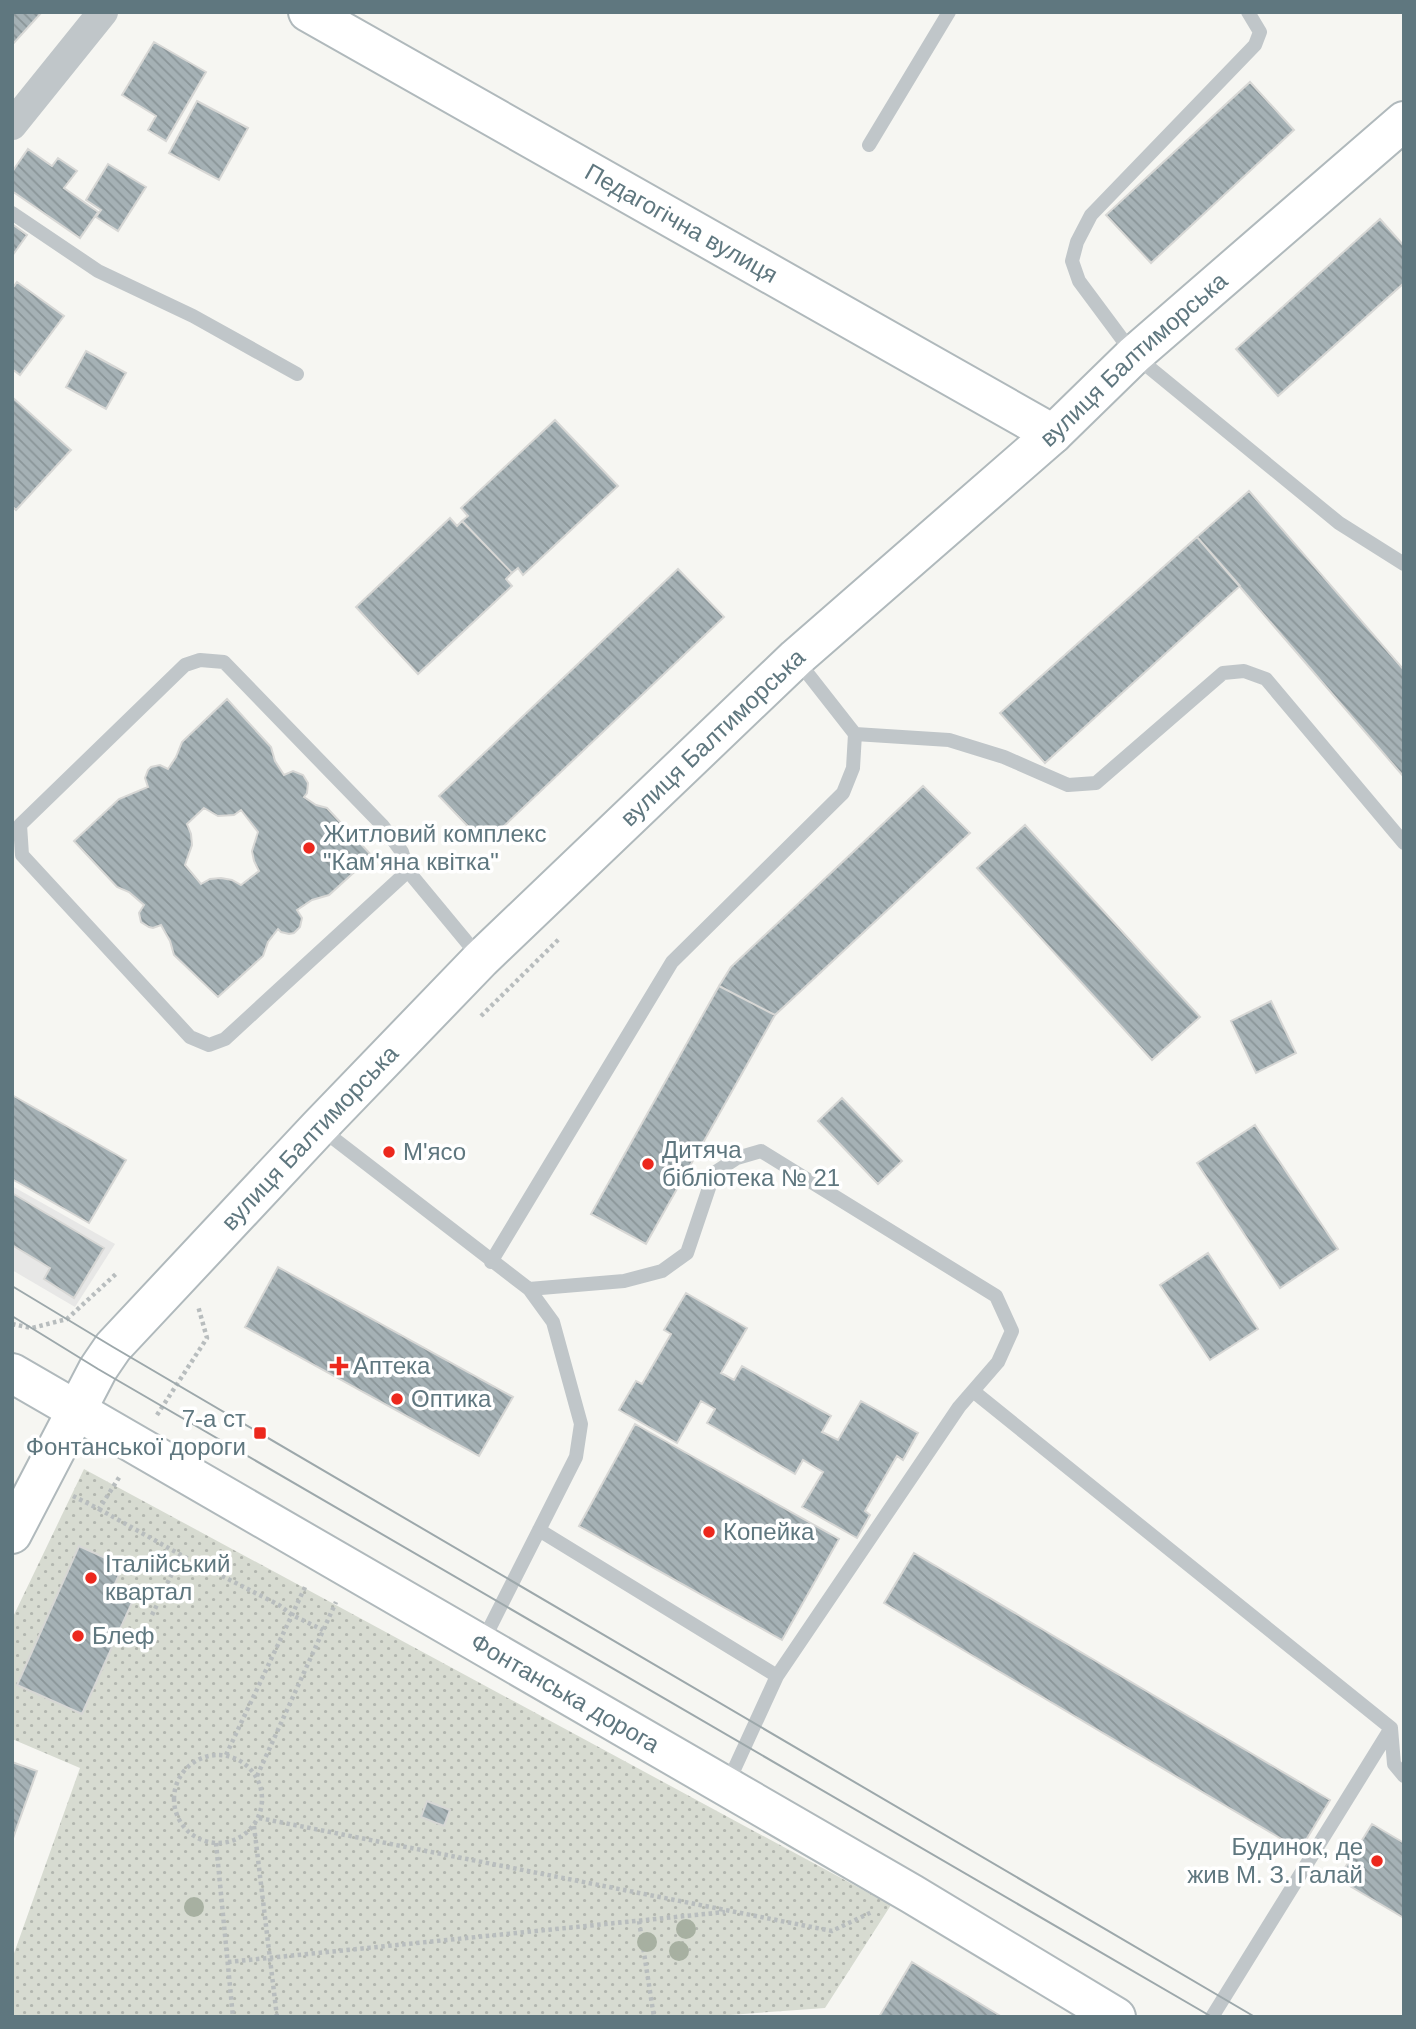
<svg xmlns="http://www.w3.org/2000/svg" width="1416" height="2029" font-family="Arial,sans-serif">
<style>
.built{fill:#e7e7e6}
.park{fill:url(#park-dots)}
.building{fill:url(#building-back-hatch);stroke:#d7d7d5;stroke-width:2;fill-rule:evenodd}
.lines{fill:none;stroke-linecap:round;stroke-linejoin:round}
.secondary-casing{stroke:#b0b9bc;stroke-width:42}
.path{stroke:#b8bdbe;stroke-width:4.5;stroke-dasharray:3.5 3.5;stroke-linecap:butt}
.lane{stroke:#c0c6c9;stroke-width:14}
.street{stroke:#c0c6c9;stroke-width:30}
.secondary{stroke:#fff;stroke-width:38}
.tram{stroke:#9da8ab;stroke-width:2}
.tree{fill:#a7b0a1}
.poi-dot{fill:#ec281d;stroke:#fff;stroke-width:2.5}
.labels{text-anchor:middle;stroke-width:7;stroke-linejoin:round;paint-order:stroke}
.street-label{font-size:24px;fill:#5f777f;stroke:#fff}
.poi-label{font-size:24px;fill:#5f777f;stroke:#fff;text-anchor:start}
</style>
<defs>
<pattern id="park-dots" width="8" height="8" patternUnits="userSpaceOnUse" patternTransform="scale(1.75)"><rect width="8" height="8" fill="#d7dbd1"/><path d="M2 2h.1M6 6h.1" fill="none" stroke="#b2b6af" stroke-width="1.8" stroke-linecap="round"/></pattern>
<pattern id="building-back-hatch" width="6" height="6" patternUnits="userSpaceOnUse" patternTransform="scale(1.75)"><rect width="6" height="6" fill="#a5b1b5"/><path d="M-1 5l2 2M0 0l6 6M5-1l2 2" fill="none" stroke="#8a9598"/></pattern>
</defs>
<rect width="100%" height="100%" fill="#f6f6f2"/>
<!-- built -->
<path class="built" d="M12,1186l103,58 -40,63 -63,-37z"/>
<!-- park -->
<path class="park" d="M84,1469l807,436 -66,103 -123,9h-690v-58l68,-191 -68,-29v-120z"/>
<!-- building -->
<path class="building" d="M12,12h30l-30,33z
M154,42l52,30 -40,69 -18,-11 8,-14 -34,-21z
M1250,82l44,48 -143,133 -45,-48z
M197,101l51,27 -29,52 -50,-27z
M28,149l24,17 6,-8 19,13 -13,17 34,24 -18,26 -68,-47v-19z
M108,164l38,23 -28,44 -22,-14 5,-7 -15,-10z
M1380,219l24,27v37l-126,113 -42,-47z
M12,224l15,11 -15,21z
M17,282l47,34 -44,59 -8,-6v-80z
M86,351l40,22 -20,36 -40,-22z
M12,397l59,53 -55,60 -4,-4z
M555,420l63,66 -95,89 -5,-7 -6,5 -50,-52 6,-5 -7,-8z
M1249,491l155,179v107l-207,-240z
M450,518l7,8 5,-5 50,52 -6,6 6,7 -94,88 -62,-67z
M1197,537l43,49 -195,177 -45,-50z
M678,569l46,48 -239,227 -46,-48z
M227,699l44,48 4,14 9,14 9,-4 10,4 5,8 -1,10 -3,4 12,8 11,3 45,48 -43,39 -17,5 -15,10 5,8 -2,9 -6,6 -5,1 -8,-2 -3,-3 -10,13 -5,14 -45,41 -44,-42 -4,-14 -9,-16 -8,3 -4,-1 -8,-5 -2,-9 5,-8 -15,-13 -12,-5 -43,-46 45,-42 29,-12 -3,-9 3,-8 3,-3 9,-2 8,4 8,-12 6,-15zM204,808l14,8 16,-1 7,-5 17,22 -6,19 2,10 5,10 -18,14 -9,-5 -11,-2 -11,1 -9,5 -16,-19 7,-20 -1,-11 -4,-10z
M923,786l47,47 -195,182 -56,-29 12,-19z
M1025,825l175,192 -48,43 -175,-192z
M719,986l56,29 -129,229 -55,-30z
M1271,1001l25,52 -40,20 -25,-52z
M12,1095l114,65 -37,63 -77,-44z
M842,1098l60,63 -24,23 -60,-63z
M1255,1125l83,124 -58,39 -83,-125z
M12,1193l92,55 -30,50 -30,-19 6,-11 -38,-23z
M1208,1253l50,76 -48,31 -50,-75z
M278,1267l235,130 -34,59 -234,-129z
M686,1293l61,35 -26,45 13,7 8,-14 89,50 -9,16 16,8 23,-39 57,32 -15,27 -6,-4 -32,55 5,4 -13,23 -55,-31 21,-35 -20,-12 -8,14 -88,-51 8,-14 -14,-8 -24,42 -58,-33 17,-29 6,3 29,-50 -7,-4z
M635,1424l204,115 -57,101 -203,-114z
M79,1546l44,20 -9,20 21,10 -53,118 -65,-29z
M914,1553l416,247 -30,50 -416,-247z
M12,1762l25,9 -25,70z
M427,1801l23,9 -6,16 -23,-9z
M1372,1824l32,19v75l-66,-39z
M912,1962l90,55h-123z"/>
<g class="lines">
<!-- secondary casing -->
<g class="secondary-casing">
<g id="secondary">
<path id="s1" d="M308,12l745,422"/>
<path id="s2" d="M12,1373l900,521 204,123"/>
<path id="s3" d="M12,1534l86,-165 15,-22 206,-220 162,-168 315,-301 257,-224 81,-79 270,-234"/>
</g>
</g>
<!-- path -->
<path class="path" d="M481,1016l79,-78
M12,1324l20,4 35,-9 50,-46
M157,1415l50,-77 -9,-32
M73,1496l26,13 21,-33
M99,1509l82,46 98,50 13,10 31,15
M152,1615l29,-60
M174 1799a44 44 0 1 1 88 0a44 44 0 1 1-88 0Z
M226,1755l80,-170
M257,1776l79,-174
M259,1818l573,113 40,-19
M254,1826l23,191
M216,1843l17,174
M639,1921l15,96
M228,1962l497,-50"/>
<!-- lane -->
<path class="lane" d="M1248,12l12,20 -5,13 -164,170 -14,27 -5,19 7,20 55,74 205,168 65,41
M869,145l80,-133
M12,213l86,58 95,45 104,58
M855,734l94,6 55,17 64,28 28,-2 127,-110 21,-2 22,8 138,164
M408,871l-183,168 -16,6 -19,-8 -168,-182 -2,-30 165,-160 15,-5 24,2 158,163 20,27 6,19 72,87
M320,1128l209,161 24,33 28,102 -5,33 -94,186
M491,1262l181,-300 171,-169 10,-25 2,-34 -58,-74
M529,1289l95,-8 38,-10 25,-18 27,-80 23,-15 24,-7 235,145 16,35 -14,31 -39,45 -182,269 -51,111
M973,1391l418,337 3,36 10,12
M539,1530l238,146
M1212,2017l179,-289"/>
<!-- street -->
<path class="street" d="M12,125l91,-113"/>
<!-- secondary -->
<use href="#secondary" class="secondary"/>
<!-- tram -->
<path class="tram" d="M12,1286l101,61 1142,670
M12,1316l86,53 1114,648"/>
</g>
<!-- trees -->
<g class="tree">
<circle cx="194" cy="1907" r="10"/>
<circle cx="686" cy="1929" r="10"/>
<circle cx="647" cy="1942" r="10"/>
<circle cx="679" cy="1951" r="10"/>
</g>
<!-- markers -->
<g class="poi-dot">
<circle cx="309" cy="848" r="7"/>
<circle cx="389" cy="1152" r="7"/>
<circle cx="648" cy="1164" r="7"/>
<path d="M335.5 1355.5h7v7h7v7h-7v7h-7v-7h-7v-7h7z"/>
<circle cx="397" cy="1399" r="7"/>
<rect x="253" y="1426" width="14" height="14" rx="3.5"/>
<circle cx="709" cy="1532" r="7"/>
<circle cx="91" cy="1578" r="7"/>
<circle cx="78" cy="1636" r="7"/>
<circle cx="1377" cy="1861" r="7"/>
</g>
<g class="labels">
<!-- street labels -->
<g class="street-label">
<text dy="8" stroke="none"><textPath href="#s1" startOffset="429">Педагогічна вулиця</textPath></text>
<text dy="8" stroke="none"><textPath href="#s3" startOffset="1634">вулиця Балтиморська</textPath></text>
<text dy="8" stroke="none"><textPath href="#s3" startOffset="1068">вулиця Балтиморська</textPath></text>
<text dy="8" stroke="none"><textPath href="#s3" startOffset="500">вулиця Балтиморська</textPath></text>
<text dy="8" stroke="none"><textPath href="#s2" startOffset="639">Фонтанська дорога</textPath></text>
</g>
<!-- poi labels -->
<g class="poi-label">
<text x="323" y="842">Житловий комплекс<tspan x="323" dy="28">"Кам'яна квітка"</tspan></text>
<text x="662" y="1158">Дитяча<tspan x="662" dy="28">бібліотека № 21</tspan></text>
<text x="403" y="1160">М'ясо</text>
<text x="353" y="1374">Аптека</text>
<text x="411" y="1407">Оптика</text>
<text x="246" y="1427" text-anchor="end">7-а ст<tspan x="246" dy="28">Фонтанської дороги</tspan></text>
<text x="723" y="1540">Копейка</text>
<text x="105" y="1572">Італійський<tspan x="105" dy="28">квартал</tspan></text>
<text x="92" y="1644">Блеф</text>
<text x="1363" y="1855" text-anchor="end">Будинок, де<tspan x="1363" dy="28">жив М. З. Галай</tspan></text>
</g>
</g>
<!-- border -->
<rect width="1416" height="2029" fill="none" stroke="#5f777f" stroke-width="28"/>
</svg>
